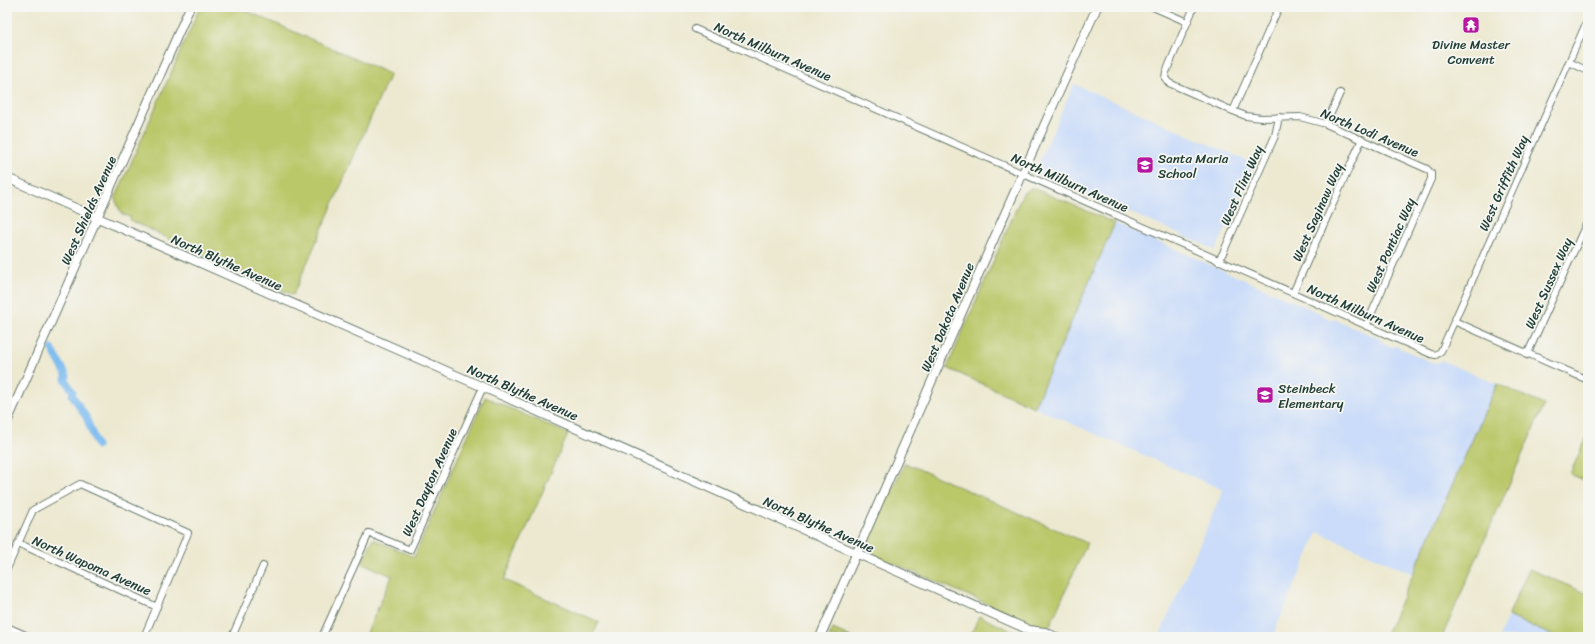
<svg xmlns="http://www.w3.org/2000/svg" width="1595" height="644" font-family="Sriracha,sans-serif">
<style>
.built{fill:#cadcf9}
.green{fill:#bbc86a;stroke:#6d824f}
.lines{fill:none;stroke-linecap:round;stroke-linejoin:round}
.canal{stroke:#7cbbf0;stroke-width:7}
.street-casing{stroke:#67796b;stroke-width:8}
.secondary-casing{stroke:#67796b;stroke-width:10}
.street{stroke:#fff;stroke-width:6}
.secondary{stroke:#fff;stroke-width:8}
.labels{text-anchor:middle;stroke-width:3.5;stroke-linejoin:round;paint-order:stroke}
.poi-label{font-size:13px;fill:#1f3d34;stroke:#f6f6f2;text-anchor:start}
.street-label{font-size:13px;fill:#1f3d34;stroke:#f6f6f2}
</style>
<rect width="100%" height="100%" fill="#f6f6f2"/>
<filter id="ink" filterUnits="userSpaceOnUse"><feTurbulence type="fractalNoise" baseFrequency=".025" numOctaves="2"/><feDisplacementMap in="SourceGraphic" scale="8" xChannelSelector="R" yChannelSelector="G"/><feConvolveMatrix kernelMatrix="1 2 1 2 8 2 1 2 1" color-interpolation-filters="sRGB"/></filter>
<filter id="wash" filterUnits="userSpaceOnUse"><feTurbulence type="fractalNoise" baseFrequency=".012" numOctaves="4" result="noise"/><feDisplacementMap in="SourceGraphic" scale="16" xChannelSelector="R" yChannelSelector="G"/><feGaussianBlur stdDeviation="0.9" result="paint"/><feColorMatrix in="noise" values="0 0 0 0 0 0 0 0 0 0 0 0 0 0 0 0 0 1.4 0 .05"/><feComposite in="paint" operator="in"/></filter>
<g filter="url(#wash)">
<rect width="100%" height="100%" fill="#ede9d1"/>
<!-- built -->
<path class="built" d="M1074,84l180,80 -38,86 -177,-77 -2,-6z
M1115,223l207,91 1,2 9,4 2,-1 46,20 1,3 11,5 4,-1 35,16 6,1 6,-2 54,23 -84,190 -95,-42 -46,105h-113l64,-147 -189,-83z
M1508,616l48,21h-57z"/>
<!-- green -->
<path class="green" d="M200,7h38l152,67 -97,221 -88,-39 -75,-36 1,-2 -10,-5 -6,-14z
M1033,188l82,35 -81,184 -87,-39 76,-175z
M1497,384l47,21 -102,232h-57z
M485,397l83,37 -64,146 95,42 -7,15h-227l27,-61 -30,-13 11,-24 41,18z
M1588,434v48l-18,-8z
M905,463l182,80 -39,87 -176,-76 -4,-7v-6z
M1529,569l59,25v43h-32l-48,-21z
M979,616l46,21h-55z
M833,629l18,8h-22z"/>
<g class="lines">
<!-- canal -->
<path class="canal" d="M52,349l15,27 -2,3 8,13 -1,3 14,22 11,29"/>
</g>
</g>
<g filter="url(#ink)">
<g class="lines">
<!-- street casing -->
<g class="street-casing">
<path id="street" d="M1153,7l34,15
M1194,7l-28,65 -1,6 4,5 64,28 13,5 15,2 39,-1 26,7 101,45 4,4v6l-65,147
M695,29l736,325 5,1 5,-4 147,-332
M1569,62l19,9
M1233,111l46,-104
M1326,124l14,-31
M1218,261l5,-8 52,-117 4,-19
M1293,293l69,-154
M1454,321l134,59
M1527,355l61,-135
M18,543l139,64
M7,569l26,-59 47,-26 108,49 -44,104
M7,627l23,10
M232,637l31,-71
M322,637l47,-104 41,17 73,-163"/>
</g>
<!-- secondary casing -->
<g class="secondary-casing">
<path id="secondary" d="M7,178l469,206 553,246 16,2 11,5
M7,422l183,-415
M820,637l183,-419 94,-211"/>
</g>
<!-- street -->
<use href="#street" class="street"/>
<!-- secondary -->
<use href="#secondary" class="secondary"/>
</g>
</g>
<!-- icons -->
<defs>
<g id="temple-square" transform="scale(0.9)"><rect x="-9" y="-9" width="18" height="18" rx="4" fill="#b5179e" stroke="#f6f6f2"/><path d="M0-6L5-2H3V0L6.5 2.5H4V6H1.5V3h-3V6H-4V2.5H-6.5L-3 0V-2H-5Z" fill="#fff"/></g>
<g id="school-square" transform="scale(0.9)"><rect x="-9" y="-9" width="18" height="18" rx="4" fill="#b5179e" stroke="#f6f6f2"/><path d="M0-5L7-2L0 1L-7-2ZM-4 1L0 2.5L4 1V4Q0 6-4 4Z" fill="#fff"/></g>
</defs>
<g fill-rule="evenodd">
<use href="#temple-square" x="1471" y="25"/>
<use href="#school-square" x="1145" y="165"/>
<use href="#school-square" x="1265" y="395"/>
</g>
<g class="labels">
<!-- poi labels -->
<g class="poi-label">
<text x="1471" y="49" text-anchor="middle">Divine Master<tspan x="1471" dy="15">Convent</tspan></text>
<text x="1158" y="163">Santa Maria<tspan x="1158" dy="15">School</tspan></text>
<text x="1278" y="393">Steinbeck<tspan x="1278" dy="15">Elementary</tspan></text>
</g>
<!-- street labels -->
<g class="street-label">
<text transform="translate(773 51) rotate(24)" y="5">North Milburn Avenue</text>
<text transform="translate(1370 132) rotate(23)" y="5">North Lodi Avenue</text>
<text transform="translate(1070 182) rotate(24)" y="5">North Milburn Avenue</text>
<text transform="translate(1503 183) rotate(-66)" y="5">West Griffith Way</text>
<text transform="translate(1241 185) rotate(-66)" y="5">West Flint Way</text>
<text transform="translate(88 210) rotate(-66)" y="5">West Shields Avenue</text>
<text transform="translate(1317 212) rotate(-66)" y="5">West Saginaw Way</text>
<text transform="translate(1390 245) rotate(-66)" y="5">West Pontiac Way</text>
<text transform="translate(227 262) rotate(24)" y="5">North Blythe Avenue</text>
<text transform="translate(1548 283) rotate(-66)" y="5">West Sussex Way</text>
<text transform="translate(1366 313) rotate(24)" y="5">North Milburn Avenue</text>
<text transform="translate(947 317) rotate(-67)" y="5">West Dakota Avenue</text>
<text transform="translate(523 392) rotate(24)" y="5">North Blythe Avenue</text>
<text transform="translate(429 482) rotate(-66)" y="5">West Dayton Avenue</text>
<text transform="translate(819 524) rotate(24)" y="5">North Blythe Avenue</text>
<text transform="translate(92 565) rotate(24)" y="5">North Wapoma Avenue</text>
</g>
</g>
<!-- margin -->
<rect width="1595" height="644" fill="none" stroke="#f6f6f2" stroke-width="24"/>
</svg>
